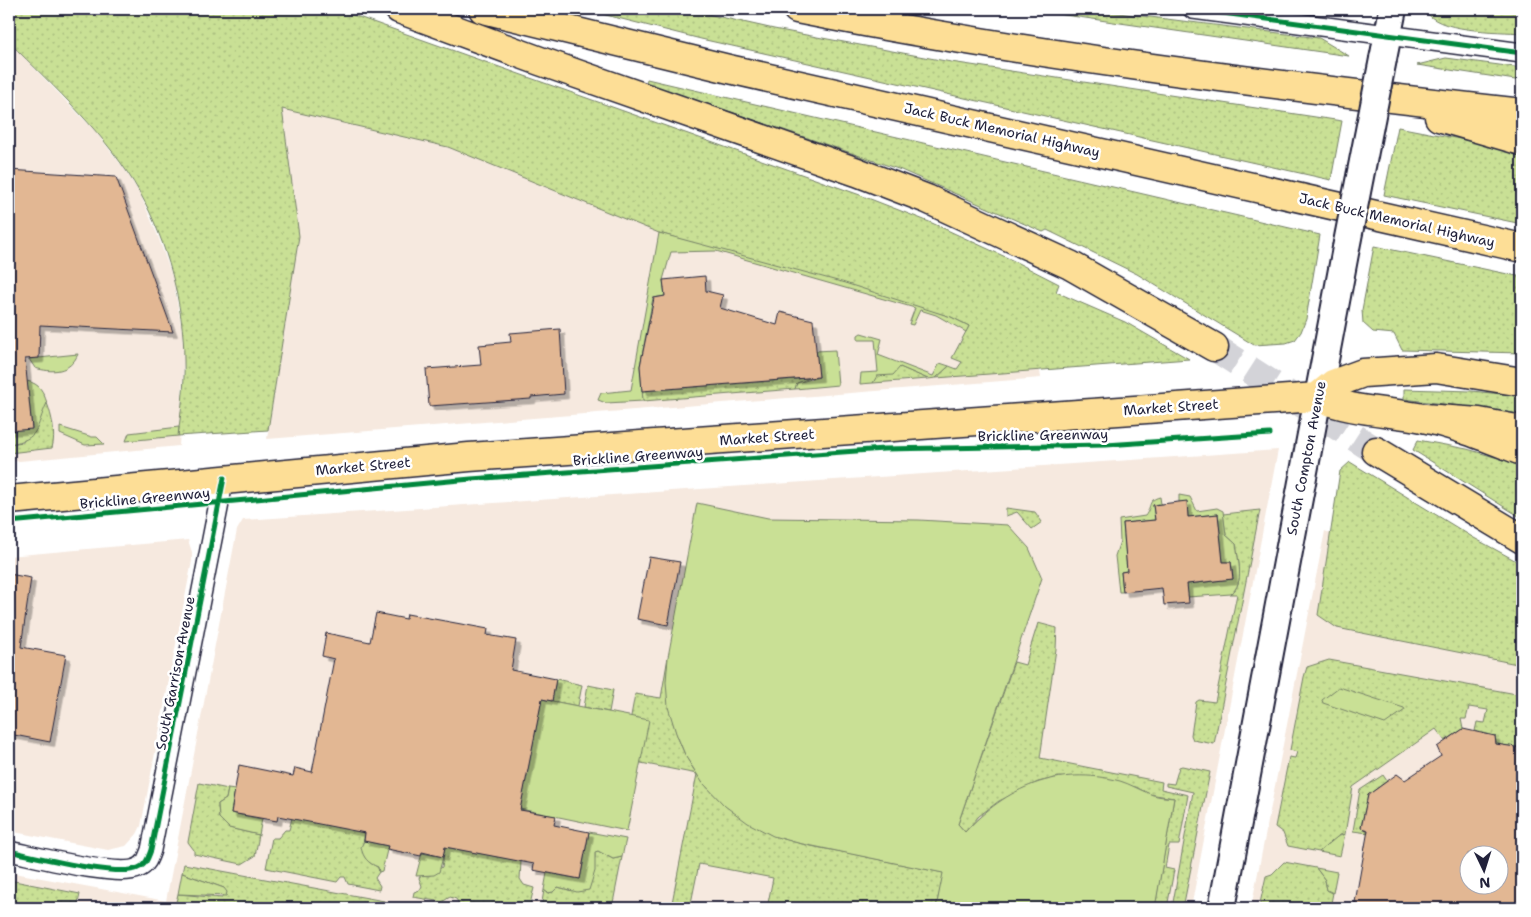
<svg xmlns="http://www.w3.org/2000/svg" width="1531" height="917" font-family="'Shantell Sans',sans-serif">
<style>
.built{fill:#f6e9df;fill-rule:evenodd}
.grass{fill:url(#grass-dots);stroke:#768168}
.garden{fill:#c9e095;stroke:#768168}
.building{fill:#e2b793;stroke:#22223b;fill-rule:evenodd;filter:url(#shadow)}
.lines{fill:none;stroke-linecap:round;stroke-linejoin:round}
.motorway-tunnel{stroke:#d3d3d8;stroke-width:28;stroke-dasharray:28 14;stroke-linecap:butt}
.minor-casing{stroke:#22223b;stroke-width:22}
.secondary-casing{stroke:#22223b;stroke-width:30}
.primary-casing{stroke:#22223b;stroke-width:31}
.motorway-casing{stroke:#22223b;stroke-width:31}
.minor{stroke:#fff;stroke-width:19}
.secondary{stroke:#fff;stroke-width:26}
.primary{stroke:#fdde96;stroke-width:28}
.motorway{stroke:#fdde96;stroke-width:28}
.secondary-bridge-casing{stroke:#22223b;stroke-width:30;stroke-linecap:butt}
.secondary-bridge{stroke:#fff;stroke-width:26}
.cycleway-casing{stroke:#fff;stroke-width:8}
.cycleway{stroke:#00873e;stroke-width:5}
.labels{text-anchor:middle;stroke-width:5;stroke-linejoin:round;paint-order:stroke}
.street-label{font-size:14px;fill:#22223b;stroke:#fff}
</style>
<defs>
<pattern id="grass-dots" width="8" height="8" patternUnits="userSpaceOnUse" patternTransform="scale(1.25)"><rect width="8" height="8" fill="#c9e095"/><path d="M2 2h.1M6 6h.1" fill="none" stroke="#acc081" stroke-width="1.8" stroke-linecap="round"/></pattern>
<filter id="shadow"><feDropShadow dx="4.5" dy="4.5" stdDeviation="0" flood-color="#0004"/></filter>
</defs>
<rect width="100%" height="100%" fill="#fff"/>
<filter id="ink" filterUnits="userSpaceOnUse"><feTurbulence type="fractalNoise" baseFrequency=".02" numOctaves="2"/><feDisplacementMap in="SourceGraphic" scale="10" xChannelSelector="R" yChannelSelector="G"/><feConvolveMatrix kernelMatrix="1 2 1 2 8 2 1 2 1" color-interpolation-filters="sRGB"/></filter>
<g filter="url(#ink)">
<!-- built -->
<path class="built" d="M9,42l86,89 30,39 15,24 18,42 15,43 9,51 2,29 -5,87 -170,16z
M282,109l166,38 503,170 71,41 18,13 1,7 -774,61 9,-57 12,-231z
M1278,450l-87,458h-1182v-36l157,29 71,-371 6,-10z
M1325,531l197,95v282h-271zM1468,854h30v30h-30z
M188,540l4,12v9l-51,265 -4,8 -11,12 -18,4 -99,-19v-275z"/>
<!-- grass -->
<path class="grass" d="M9,9h327l524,186 72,28 80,37 47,24 -3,8 69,30 64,37 -253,19 13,-12 8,3 5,-7 -10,-4 17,-32 -18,-9 -292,-84 -211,-86 -166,-38 17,127 -31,194 -90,6c3,-25 7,-51 6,-76 0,-55 -17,-118 -44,-167 -31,-56 -86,-106 -131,-151z
M582,9h103l89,20 177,33 391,59 -11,59 -630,-141z
M1023,9h63l233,29 30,18z
M1425,9h97v24c-23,-2 -88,0 -97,-24z
M1446,58l76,10v13l-105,-16z
M647,79l673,156 -14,84 -5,13 -6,8 -9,3 -32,2 -117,-71 -90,-44 -4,2 -142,-62 -255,-87z
M1398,127l124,24v73l-138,-29z
M1374,246l148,31v76l-120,-3 -8,-16 -21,-2 -10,-9 -1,-13z
M900,367l28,12 -55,4 3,-7 11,-1z
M810,378l-13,5 -2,6 -152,12 -1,-10z
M1404,389l67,2 51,5v22l-30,-8 -88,-11z
M47,403c5,13 9,32 5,45l-43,5v-9l14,-2z
M1418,440l49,9 55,16v53l-109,-68z
M1350,462l124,76 48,26v101l-185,-37 -19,-13 22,-144z
M1006,508l29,4 7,10 -10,7 -15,-17 -11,4z
M1260,510l-46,234 -21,-4 -2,-5 5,-33 3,-2 16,2 22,-108h-6c14,-12 7,-33 5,-50l-10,-9 -3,-21z
M1038,623l19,5 -1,21 -16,109 122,24 -1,7 27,6 -9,50h-10l-4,23 9,2 -7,38 -12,-2 19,-108 -25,-4 -13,-7 -77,-10 -21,5 -39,19 -20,15 -14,16 -7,-8 56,-162 11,3z
M668,657c-4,69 18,125 78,162 9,6 19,14 30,17 21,8 44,12 67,16 33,7 67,14 101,21l-8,35h-169l6,-30 -74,-14 -9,44h-19l26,-134 -56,-11 -10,-47 4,-22 26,4z
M1329,660l193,35v53l-26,-4 -1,-8 -20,-5 2,-9 8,1 3,-13 -19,-3 -3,12h-5l2,10 -18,12 -9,-12 -83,58 -8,47 -5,1 -21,17 -31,-6 -5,-13 -8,-6 14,-70 6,1 2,-6 -7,-2 14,-73 3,-10z
M556,679l26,6 -4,21 -26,-5z
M588,685l25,5 -4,22 -25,-5z
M1182,766l28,6 -27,136h-11l21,-116 -27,-6v-3l8,1 5,-17z
M1383,775l4,6 -19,14 -7,32 7,3v3l-15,-2 7,-41z
M199,783l29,6 -2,10 -8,5 1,14 10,10 30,7 -4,21 -13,8 -48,-10v-4l-6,-8z
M292,818l73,15c-3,16 -5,27 13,34l1,5 -4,6 5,8 -1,4 -31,-6 -3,-7h-4l-4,5 -71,-14 6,-30h6l7,-8h4z
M445,847l76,14 -1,18 4,6 10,3 -5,20h-54l-15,-3 -4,-6 -6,-2 -8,5 -29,-5 1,-5 6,-2 2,-4 -3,-8 2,-3 8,1 13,-9z
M598,851l15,8 9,-2 -10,51h-71l3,-18 4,3 5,-1 5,-5 14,4 23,-33v-6z
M1284,862l32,6 9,12 2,10 6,3 -3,15h-71l7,-32 6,-2z
M184,864l200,37 -2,7h-174l-32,-6 2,-8 44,4 2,-10 -42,-15z
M9,880l71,14 -3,14h-68z"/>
<!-- garden -->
<path class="garden" d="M659,233l186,50 106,34 18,9 -3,6 -30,-17 -16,-5 -7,15 -4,-1 6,-16 -199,-57 -45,1 -8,28 2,16 -12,2 -13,68 3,35 -37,2 -8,-3 3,-7 30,-3z
M861,333l21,6 -4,16 55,21 7,-13 9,3 -13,12 -8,1 -28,-12 -7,8 -16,1 -4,7 -13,1 1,-11 17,-1 -3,-32h-17v-5z
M835,350l3,35 -43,4 2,-6 22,-6 -3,-26z
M78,354c-8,19 -26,19 -43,14l-6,-9z
M27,381c13,3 16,10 20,22 -12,25 -6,36 -38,41v-13l23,-3z
M60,427l32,10h5l7,7 -19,1 -25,-11z
M179,427l-1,9 -52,5 3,-8z
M1179,495l11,2 7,14 20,-3 6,3 3,24 10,9c2,17 9,38 -5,50l-43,3 -1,-13 46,-5 -2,-17h-8l-5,-48 -30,3 -1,-15h-8z
M1160,497l1,7 -8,1 2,15 -32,3 4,48 -6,1 2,20h-4l-4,-36 5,-15 -1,-21 26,-4c7,-9 2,-16 15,-19z
M697,503l71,15 151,2 89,5 21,23 13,30 -84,246 7,8c41,-45 93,-67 155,-51 10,3 18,8 28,12 8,4 18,4 26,5l-19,110h-219l7,-35 -145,-30 -25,-7 -25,-13 -23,-17 -23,-24 -16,-25 -10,-24 -8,-26 -2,-25 2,-25z
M1339,687l65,21 1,2 -20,14 -62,-21 -1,-3z
M542,699l107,21 -22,111 -107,-22z
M228,789l7,1 -4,23 31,6 -3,16 -30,-7 -10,-10 -1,-14 8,-5z
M589,832l37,7 -4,18 -9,2 -15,-8 -3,1v19l-6,19 -12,2 -19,-5 -5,5 -5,1 -4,-3 3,-17 33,6z
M1345,834l-5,22 -21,-4 18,-15z
M364,841l24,5 -6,25 -3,1 -1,-5c-10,-4 -15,-9 -17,-20z
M422,853l21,4 -4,15 -5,3 -18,1z
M1316,868l21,4 -4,21 -6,-3 -2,-10z
M182,873l42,15 3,4 -1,4 -48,-2z"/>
<!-- building -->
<path class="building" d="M9,170l107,7 57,155 -133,-7 -1,33 -14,1 7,70 -23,2z
M705,276l1,15 17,4 -3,13 57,17 3,-13 33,8 6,57 -177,14 -2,-25 14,-68 11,-2 -2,-16z
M560,329l4,65 -33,3v2l-102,7 -3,-37 55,-4 -2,-20 32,-3 -1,-9z
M1187,501l1,16 30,-3 5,48h8l2,17 -46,5 2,19 -25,2 -2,-17 -39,4 -2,-20 6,-1 -4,-48 32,-3 -2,-15z
M649,557l31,5 -12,63 -31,-6z
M9,574l22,4 -10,69 45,8 -16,87 -41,-8z
M376,613l30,6 1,-5 81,15 -1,6 29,5 -5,30 45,9 -4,22 -10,-2 -22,111 36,6 -2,9 35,7 -9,47 -47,-9 1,-6 -89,-17 -2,10 -21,-5 -1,4 -34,-7 1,-3 -24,-5 1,-8 -87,-17 -1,5 -46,-8 8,-48 54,11 2,-8 17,4 22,-113 -12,-3 4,-23 44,9z
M1463,729l32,7 1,8 26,4v160h-168l14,-78 -7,-2 7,-33 29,-21 8,6 36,-24 -4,-9zM1468,854h30v30h-30z"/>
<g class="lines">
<!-- motorway-tunnel -->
<path class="motorway-tunnel" d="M1214,347l162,104"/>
<!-- minor casing -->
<g class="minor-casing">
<path id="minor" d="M1193,9l329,44
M9,851c25,5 109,27 129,17 8,-3 10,-10 13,-18l73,-372"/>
</g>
<!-- secondary casing -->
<g class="secondary-casing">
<path id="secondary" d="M1383,59l10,-50
M1222,908l124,-660"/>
</g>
<!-- primary casing -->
<g class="primary-casing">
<path id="primary" d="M1317,397l16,-13 30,-11 73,-5 86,14
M9,500l460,-43 848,-60c34,14 70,14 106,21 34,7 67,21 99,33"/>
</g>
<!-- motorway casing -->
<g class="motorway-casing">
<path id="motorway" d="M399,9l141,52 317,111 70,27 143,66 144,82
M483,9l246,60 793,179
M797,9c240,48 483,77 725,104
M1439,117l83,24
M1424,418l55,4 43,8
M1376,451l146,88"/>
</g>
<!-- minor -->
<use href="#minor" class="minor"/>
<!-- secondary -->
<use href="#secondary" class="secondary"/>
<!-- primary -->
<use href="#primary" class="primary"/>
<!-- motorway -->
<use href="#motorway" class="motorway"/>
<!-- secondary-bridge casing -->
<g class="secondary-bridge-casing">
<path id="secondary-bridge" d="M1346,248l37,-189"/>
</g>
<!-- secondary-bridge -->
<use href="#secondary-bridge" class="secondary-bridge"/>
<!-- cycleway casing -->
<g class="cycleway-casing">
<path id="cycleway" d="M1193,9l329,44
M9,522l462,-43 413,-30 222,-4 164,-11
M9,851c25,5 109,27 129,17 8,-3 10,-10 13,-18l73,-372"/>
</g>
<!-- cycleway -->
<use href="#cycleway" class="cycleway"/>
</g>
</g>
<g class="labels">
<!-- street labels -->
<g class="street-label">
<text transform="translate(1002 130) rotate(13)" y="5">Jack Buck Memorial Highway</text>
<text transform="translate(1397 220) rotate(13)" y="5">Jack Buck Memorial Highway</text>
<text transform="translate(1171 407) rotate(-4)" y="5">Market Street</text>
<text transform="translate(1043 435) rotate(-1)" y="5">Brickline Greenway</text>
<text transform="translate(767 437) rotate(-4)" y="5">Market Street</text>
<text transform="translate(638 456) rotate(-4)" y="5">Brickline Greenway</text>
<text transform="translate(1306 458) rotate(-79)" y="5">South Compton Avenue</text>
<text transform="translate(363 466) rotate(-5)" y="5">Market Street</text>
<text transform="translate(145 498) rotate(-5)" y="5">Brickline Greenway</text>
<text transform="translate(175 673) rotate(-79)" y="5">South Garrison Avenue</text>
</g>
</g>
<!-- margin -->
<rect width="1531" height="917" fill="none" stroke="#fff" stroke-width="30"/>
<rect x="15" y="15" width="1501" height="887" fill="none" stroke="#22223b" stroke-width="2" filter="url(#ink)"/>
<!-- north arrow -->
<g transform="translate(1484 870) rotate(176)"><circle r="24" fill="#ffffff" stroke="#a7a7b1"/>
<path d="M0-4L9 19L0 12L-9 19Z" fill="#22223b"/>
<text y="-8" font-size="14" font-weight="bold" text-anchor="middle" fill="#22223b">N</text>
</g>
</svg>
